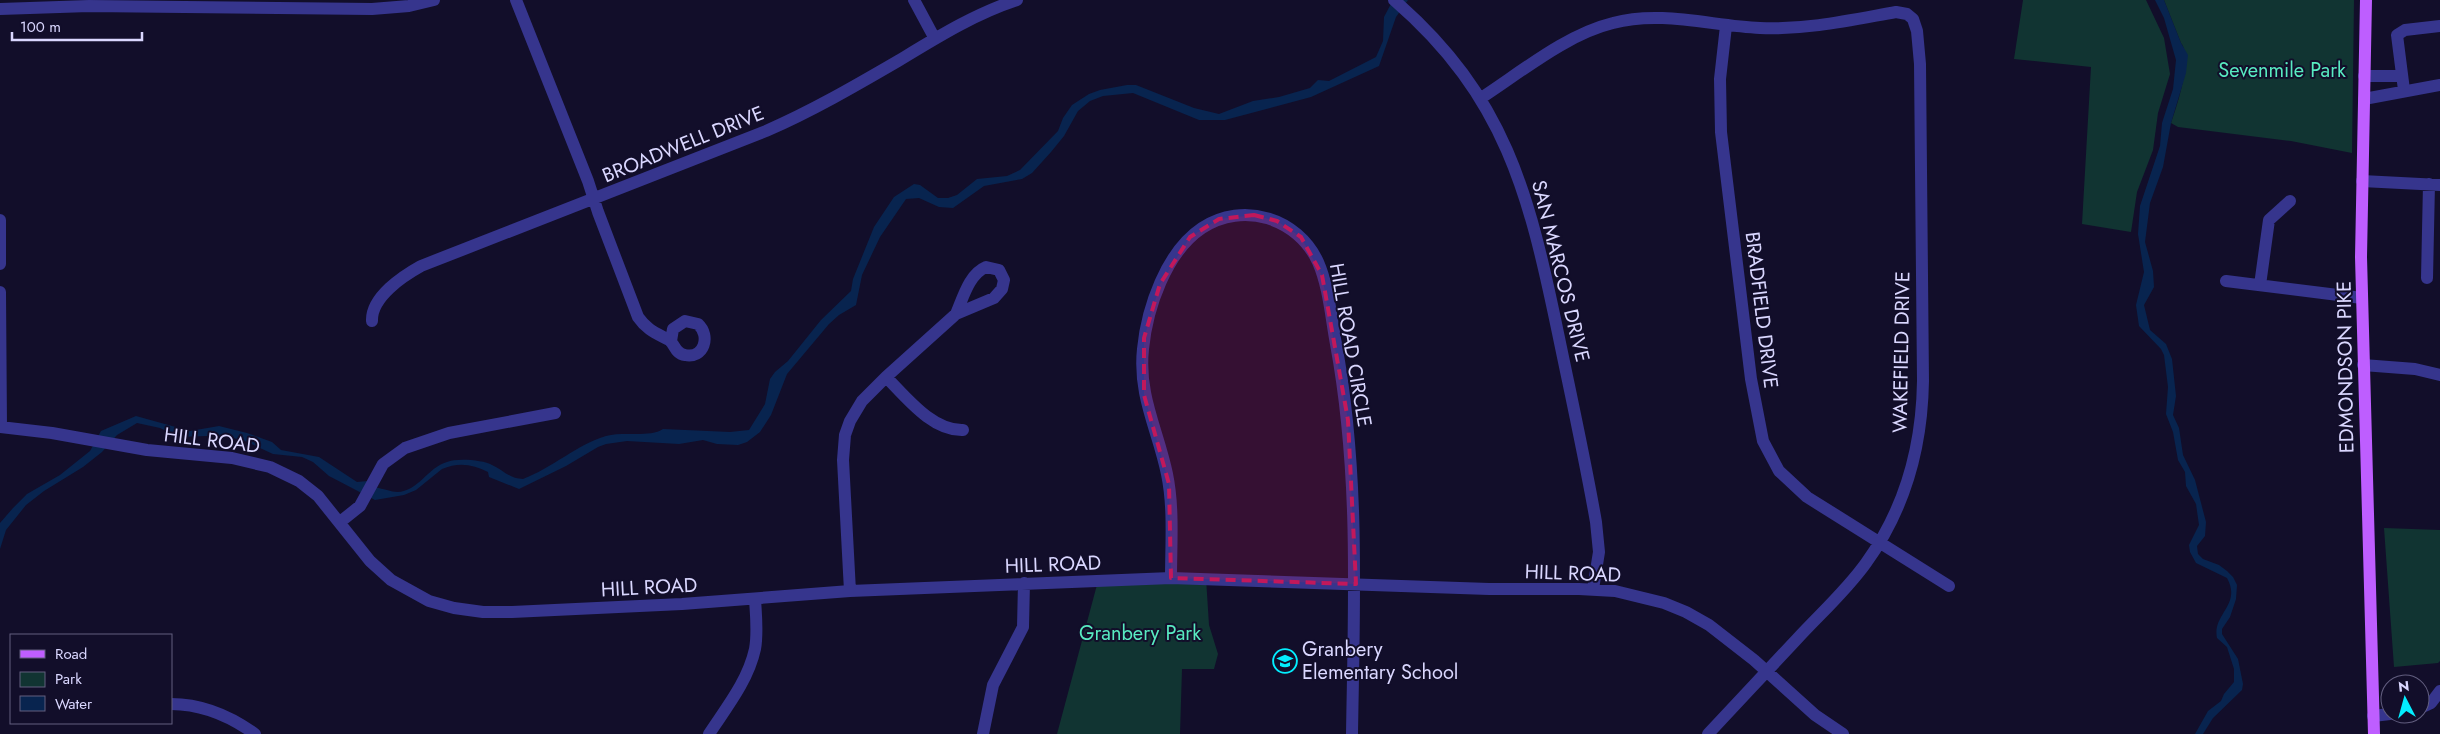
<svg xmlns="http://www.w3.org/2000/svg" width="2440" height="734" font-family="Jost,sans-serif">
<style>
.green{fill:#113432}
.water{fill:#08244f}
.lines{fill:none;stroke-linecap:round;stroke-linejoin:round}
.minor{stroke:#36358d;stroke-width:12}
.major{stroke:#be5eff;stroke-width:12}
.marked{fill:#c2185b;fill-opacity:0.2;stroke:#c2185b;stroke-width:4;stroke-dasharray:10 6;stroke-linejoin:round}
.labels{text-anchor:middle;stroke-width:4;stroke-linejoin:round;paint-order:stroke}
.park-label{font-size:20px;fill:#58eac1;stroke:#120e2a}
.street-label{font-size:20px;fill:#dad7ff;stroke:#120e2a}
.poi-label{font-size:20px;fill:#dad7ff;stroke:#120e2a;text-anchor:start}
</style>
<rect width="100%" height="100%" fill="#120e2a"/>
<!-- green -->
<path class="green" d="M2023,0h123l18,38 6,36 -12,39 -5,37 -16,42 -6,40 -49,-8 9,-157 -77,-8z
M2164,0h190l-2,153 -61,-12 -113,-14 -7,-4c6,-17 22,-65 10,-80z
M2384,528l56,2v131l-2,2 -44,4z
M1206,578l3,47 9,29 -4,15h-32l-2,65h-123l41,-153z"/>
<!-- water -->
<path class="water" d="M1393,0h15l-12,17 -17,49 -68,31 -86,23h-26l-66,-27 -30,3 -13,5 -12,10 -14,25 -13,16 -19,21 -10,6 -38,7 -31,22 -14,-1 -20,-9 -13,1 -26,38 -18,38 -6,30 -17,10 -10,9 -42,50 -16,41 -11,17 -13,10 -9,3 -21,-1 -14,-4 -24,4 -52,-3 -21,3 -8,3 -32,19 -47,23 -30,-12 -1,-5c-15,-8 -30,-10 -46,-3l-26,21 -12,5 -29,5 -46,-24 -16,-14 -11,-5 -29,-3 -28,-13 -12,-3 -27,-2 -27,1 -19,-9 -23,-5 -20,12 -15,17 -19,15 -39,24 -18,14 -20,25 -6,19v-26l13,-15 14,-14 33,-19 30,-24 11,-20 35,-15 54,15 29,-5 28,7 25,9 9,8 38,7 38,25 11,-1c7,7 10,7 19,9 28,10 38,-22 60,-28 10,-4 36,-2 45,3 11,5 18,14 31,14 29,-11 55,-35 83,-43 18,-5 44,2 57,-7l67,3 19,-2 16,-26 5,-25 5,-7 13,-11 33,-41 30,-29 2,-12 21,-52 20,-30 20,-13 6,1 18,13h10l9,-3 20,-16 30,-3 13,-6 38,-39 5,-13 9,-13 17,-11 11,-4 27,-5h9l58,23 25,6 34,-13 26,-4 31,-9 8,-8 11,1 47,-24 7,-16 1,-24z
M2155,0h9l17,43 7,12 -2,18 -15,50 -8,44 -13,36 -5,39 8,29 1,16 -10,18 6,25 16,14 6,15 4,37 -3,19 6,13 4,27 12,25 11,42 -1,14 -8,10 1,8 5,5 16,6 8,6 6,6 4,8 -1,14 -6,18 -8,12v5l16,25 5,25 -1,6 -29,28 -10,16h-8l13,-23 13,-10 3,-7 10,-12v-13l-7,-22 -10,-9c-5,-24 25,-33 10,-60l-31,-15 -6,-11 -1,-7 10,-20 -3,-21 -10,-18 -1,-14 -7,-12 -5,-28 -7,-18 2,-27 -4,-32 -3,-6 -22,-23 -3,-21 8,-33 -6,-38 2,-28 20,-60 2,-23 11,-34 3,-29 -12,-42z"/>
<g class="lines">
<!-- minor -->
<path class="minor" d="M516,0l72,181 10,31 40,105c9,13 18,16 31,23 6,4 6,14 16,15 19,4 26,-19 13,-31l-13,-3 -12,8 -2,12
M914,0l21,39
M1394,0c112,97 135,194 164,333 13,63 27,126 38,189l3,30 -6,37
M0,9l89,-3 283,3 37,-3 25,-6
M1726,26l-6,53 1,53 30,247 12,62 16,30 28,26 142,89
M2364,76h37
M2404,90l-7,-55 8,-5 35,-4
M1481,98c40,-26 86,-64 132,-75 48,-13 99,3 147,5 47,2 91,-8 136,-16l11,2 6,5 4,12 3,33 3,317c-1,66 -18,128 -57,182 -20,28 -46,51 -69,76 -30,32 -59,63 -89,95
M2364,99l76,-14
M2362,181l78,4
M0,220v44
M2427,278l2,-94
M2226,281l136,17
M2260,285l9,-65 21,-19
M0,292l1,135
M372,321c-1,-24 31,-45 49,-55l345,-135c46,-20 89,-45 132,-70 38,-23 76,-47 119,-61
M2363,365l52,4 25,6
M886,377c20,20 46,54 77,53
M0,427l52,6 95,17 85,8 38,9 29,14 19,15 52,65 21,19 38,21 25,7 29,4h29l170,-8 168,-13 321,-13 318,11h90l36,2 49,12 22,9 23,13 45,35 61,55 28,19
M340,522l20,-16 23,-42 22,-16 44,-15 106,-20
M1171,578c0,-34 3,-70 -4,-104 -9,-44 -29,-78 -24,-125 4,-41 23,-97 59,-121 41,-27 96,-10 116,34 11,25 13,56 18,82 24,130 18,259 16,390
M850,591l-7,-131 2,-25 5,-14 12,-20 24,-24 70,-63 38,-16 8,-9 2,-9 -5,-10 -13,-3c-17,7 -23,31 -30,47
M171,704c31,0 59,12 84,30
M2420,708l11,-5 9,-12
M2373,716l17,-2
M709,734c17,-26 39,-53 46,-85 3,-16 1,-33 0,-50
M983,734l10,-49 30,-58 1,-44"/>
<!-- major -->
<path class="major" d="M2366,0l-5,257 13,477"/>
</g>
<!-- marked area -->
<path class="marked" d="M1254,215l23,6 24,16 21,38 26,145 8,164 -185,-6 -2,-94 -25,-89v-57l16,-54 30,-47 29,-18z"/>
<!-- icons -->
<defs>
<g id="school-ring" transform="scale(1.25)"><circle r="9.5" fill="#120e2a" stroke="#03eeff" stroke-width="1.5"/><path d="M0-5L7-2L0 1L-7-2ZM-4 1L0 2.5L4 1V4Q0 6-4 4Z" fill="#03eeff"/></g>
</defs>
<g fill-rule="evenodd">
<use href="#school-ring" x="1285" y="661"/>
</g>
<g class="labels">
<!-- park labels -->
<g class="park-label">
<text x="2282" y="77">Sevenmile Park</text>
<text x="1140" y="640">Granbery Park</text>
</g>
<!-- street labels -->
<g class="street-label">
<text transform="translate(683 144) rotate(-22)" y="7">BROADWELL DRIVE</text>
<text transform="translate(1561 271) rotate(76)" y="7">SAN MARCOS DRIVE</text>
<text transform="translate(1762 310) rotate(83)" y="7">BRADFIELD DRIVE</text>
<text transform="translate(1351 345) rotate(80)" y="7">HILL ROAD CIRCLE</text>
<text transform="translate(1901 352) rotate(-89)" y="7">WAKEFIELD DRIVE</text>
<text transform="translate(2345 367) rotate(-91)" y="7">EDMONDSON PIKE</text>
<text transform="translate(212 440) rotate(7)" y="7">HILL ROAD</text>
<text transform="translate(1053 564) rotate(-2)" y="7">HILL ROAD</text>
<text transform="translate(1573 573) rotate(2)" y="7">HILL ROAD</text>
<text transform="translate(649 587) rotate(-3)" y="7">HILL ROAD</text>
</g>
<!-- poi labels -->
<g class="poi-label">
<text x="1302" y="656">Granbery<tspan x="1302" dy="23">Elementary School</tspan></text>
</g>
</g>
<!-- legend -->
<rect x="10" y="634" width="162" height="90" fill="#120e2a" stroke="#625e7f"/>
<rect x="20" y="650" width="25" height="8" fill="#be5eff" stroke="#625e7f"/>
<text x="55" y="659" font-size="15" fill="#dad7ff">Road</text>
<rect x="20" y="672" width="25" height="15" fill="#113432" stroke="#625e7f"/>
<text x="55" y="684" font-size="15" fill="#dad7ff">Park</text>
<rect x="20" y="696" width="25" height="15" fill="#08244f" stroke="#625e7f"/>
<text x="55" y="709" font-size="15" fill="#dad7ff">Water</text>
<!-- north arrow -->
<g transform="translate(2405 699) rotate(354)"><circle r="24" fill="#120e2a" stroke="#625e7f"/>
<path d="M0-4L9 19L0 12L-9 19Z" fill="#03eeff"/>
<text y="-8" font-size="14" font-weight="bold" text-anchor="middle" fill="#dad7ff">N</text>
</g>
<!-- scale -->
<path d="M12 32v8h130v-8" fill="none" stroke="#dad7ff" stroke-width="2.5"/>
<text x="20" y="32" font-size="15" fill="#dad7ff" stroke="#120e2a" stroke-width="4" paint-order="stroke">100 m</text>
</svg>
